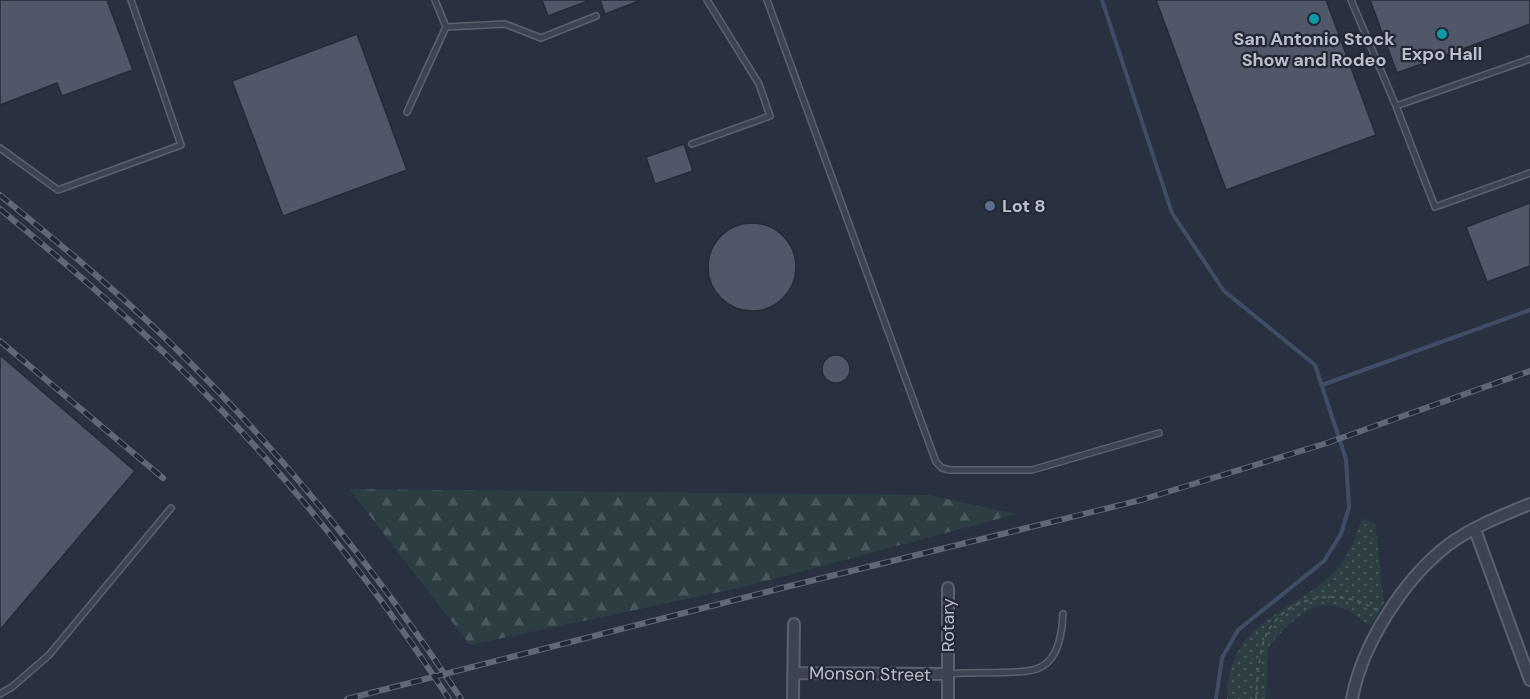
<svg xmlns="http://www.w3.org/2000/svg" width="1530" height="699" font-family="'DM Sans',sans-serif">
<style>
.forest{fill:url(#forest-firs)}
.park{fill:url(#park-dots)}
.lines{fill:none;stroke-linecap:round;stroke-linejoin:round}
.stream{stroke:#414d67;stroke-width:4}
.building{fill:#505768;stroke:#242a37;stroke-width:1.5}
.service-casing{stroke:#5b616d;stroke-width:8}
.minor-casing{stroke:#5b616d;stroke-width:14}
.path{stroke:#4b5b60;stroke-width:2;stroke-dasharray:4.5 4.5;stroke-linecap:butt}
.service{stroke:#3d4350;stroke-width:5}
.minor{stroke:#3d4350;stroke-width:10}
.rail-casing{stroke:#606776;stroke-width:6}
.rail{stroke:#222835;stroke-width:4;stroke-dasharray:11;stroke-linecap:butt}
.culture-dot{fill:#0f9aa8;stroke:#222835;stroke-width:2}
.service-dot{fill:#5c6f8a;stroke:#222835;stroke-width:2}
.labels{text-anchor:middle;stroke-width:4.5;stroke-linejoin:round;paint-order:stroke}
.poi-label{font-size:18px;font-weight:bold;fill:#babfca;stroke:#222835}
.street-label{font-size:18px;fill:#babfca;stroke:#222835}
</style>
<defs>
<pattern id="forest-firs" width="22" height="20" patternUnits="userSpaceOnUse" patternTransform="scale(1.5)"><rect width="22" height="20" fill="#2c3e42"/><path d="M5 1l3.5 6h-7zM16 11l3.5 6h-7z" fill="#48585c"/></pattern>
<pattern id="park-dots" width="8" height="8" patternUnits="userSpaceOnUse" patternTransform="scale(1.5)"><rect width="8" height="8" fill="#2c3e42"/><path d="M2 2h.1M6 6h.1" fill="none" stroke="#48585c" stroke-width="1.8" stroke-linecap="round"/></pattern>
</defs>
<rect width="100%" height="100%" fill="#293140"/>
<!-- forest -->
<path class="forest" d="M349,489l580,6 87,19 -273,73 -273,58z"/>
<!-- park -->
<path class="park" d="M1362,519l13,4 9,80 -14,23c-8,-6 -18,-15 -28,-18 -32,-11 -56,18 -74,40l-2,51h-39c2,-78 58,-81 104,-124 16,-14 24,-36 31,-56z"/>
<g class="lines">
<!-- stream -->
<path class="stream" d="M1102,0l70,213 52,78 91,74 31,94 3,48 -8,27 -17,27 -86,69 -16,28 -6,41
M1322,385l208,-75"/>
</g>
<!-- building -->
<path class="building" d="M0,0h107l26,70 -71,26 -5,-13 -57,22z
M542,0h46v1l-40,15z
M600,0h39v1l-34,13z
M1156,0h170l50,135 -150,55z
M1370,0h160v24l-133,49z
M357,34l50,136 -124,46 -51,-135z
M684,144l9,27 -38,13 -9,-27z
M1530,203v63l-43,16 -21,-55z
M708 267a44 44 0 1 1 88 0a44 44 0 1 1-88 0Z
M822 369a14 14 0 1 1 28 0a14 14 0 1 1-28 0Z
M0,355l135,116 -135,159z"/>
<g class="lines">
<!-- service casing -->
<g class="service-casing">
<path id="service" d="M435,0l11,27
M767,0l169,462 6,6 8,2h82l127,-37
M1351,0l45,106 39,101 95,-34
M446,27l59,-3 36,14 55,-22
M1396,106l134,-47
M407,112l39,-85
M692,144l78,-28 -11,-32 -52,-84
M0,148l58,42 123,-45 -50,-145
M948,674c22,-3 78,2 93,-7 18,-9 21,-35 22,-53
M0,694l12,-7 37,-32 122,-147"/>
</g>
<!-- minor casing -->
<g class="minor-casing">
<path id="minor" d="M1475,530l55,150
M948,588v111
M793,673l155,1
M793,699l1,-75
M1352,699c10,-55 52,-120 96,-154 24,-18 55,-30 82,-41"/>
</g>
<!-- path -->
<path class="path" d="M1256,699c1,-17 3,-49 10,-64 21,-42 76,-48 112,-24"/>
<!-- service -->
<use href="#service" class="service"/>
<!-- minor -->
<use href="#minor" class="minor"/>
<!-- rail casing -->
<g class="rail-casing">
<path id="rail" d="M0,195c55,45 110,90 162,140 113,109 213,232 299,364
M0,209c67,55 132,111 193,172 96,96 182,204 256,318
M0,341l163,137
M347,699l443,-113 351,-86 186,-57 203,-72"/>
</g>
<!-- rail -->
<use href="#rail" class="rail"/>
</g>
<!-- markers -->
<g class="culture-dot">
<circle cx="1314" cy="19" r="6"/>
<circle cx="1442" cy="34" r="6"/>
</g>
<circle class="service-dot" cx="990" cy="206" r="6"/>
<g class="labels">
<!-- poi labels -->
<g class="poi-label">
<text x="1314" y="45">San Antonio Stock<tspan x="1314" dy="21">Show and Rodeo</tspan></text>
<text x="1442" y="60">Expo Hall</text>
<text x="1002" y="212" text-anchor="start">Lot 8</text>
</g>
<!-- street labels -->
<g class="street-label">
<text transform="translate(948 625) rotate(-90)" y="6">Rotary</text>
<text transform="translate(870 674) rotate(1)" y="6">Monson Street</text>
</g>
</g>
</svg>
